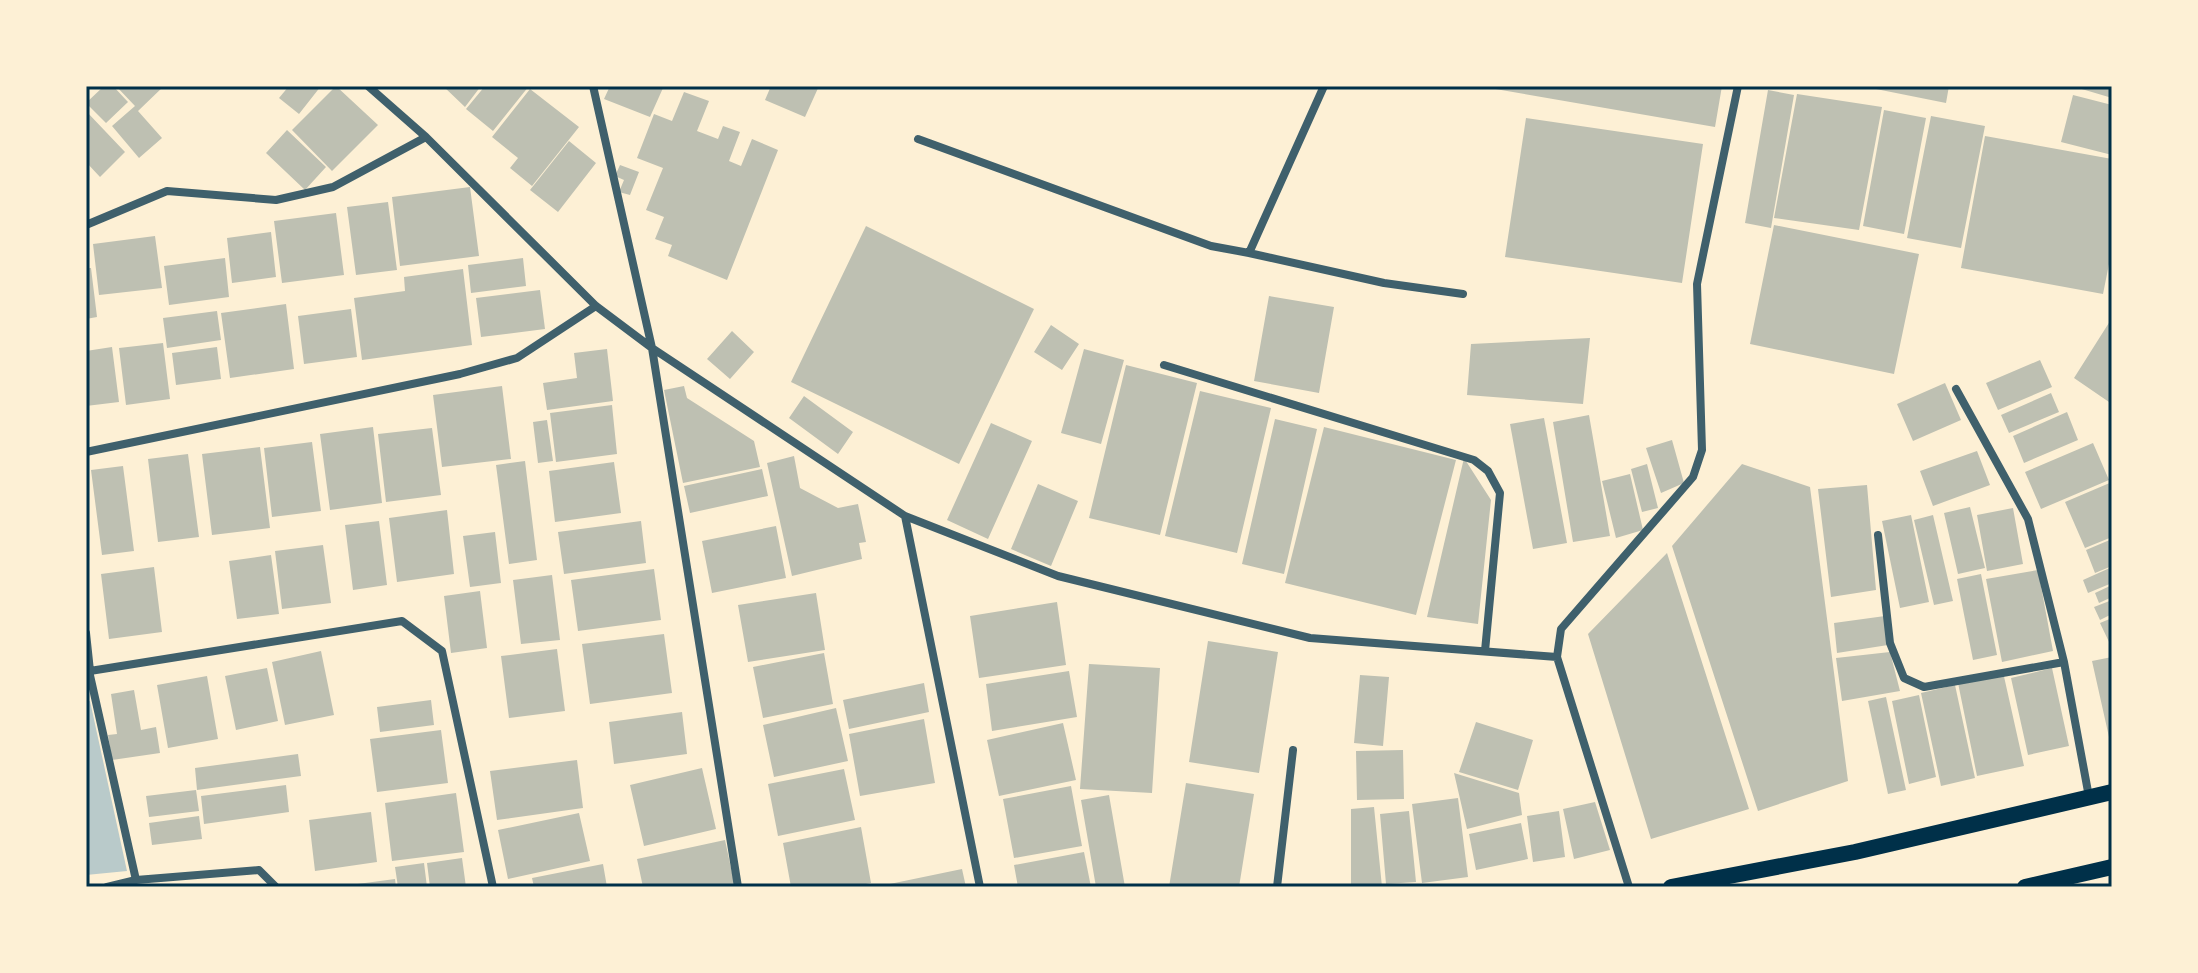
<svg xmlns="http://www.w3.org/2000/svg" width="2198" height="973" font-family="Commissioner,sans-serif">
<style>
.green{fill:#b9caca}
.building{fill:#bec0b2}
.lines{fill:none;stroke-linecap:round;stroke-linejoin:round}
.minor{stroke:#3f606c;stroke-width:8}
.secondary{stroke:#003049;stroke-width:16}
.neatline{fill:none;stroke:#003049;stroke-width:3}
</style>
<rect width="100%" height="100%" fill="#fdf0d5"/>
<!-- green -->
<path class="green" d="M90,701l37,170 -41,4v-173z"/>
<!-- building -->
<path class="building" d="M104,86h9l15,16 -22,21 -20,-20z
M116,86h48l-26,25 24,27 -23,20 -27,-32 23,-20z
M289,86h32l-22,28 -20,-16z
M336,86l42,39 -46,46 -40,-41z
M443,86h38l-16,21z
M485,86h44l-36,45 -27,-22z
M610,86h49l4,2 -13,29 -46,-18z
M771,86h48l-14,31 -40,-17z
M1478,86h244l-7,41z
M1861,86h88l-3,17z
M2076,86h36v12l-37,-11z
M530,89l49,38 -47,59 -22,-18 8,-10 -26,-21z
M1768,90l26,5 -23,133 -26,-5z
M684,92l25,9 -12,30 21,8 5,-13 17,6 -11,29 12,5 11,-27 26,11 -51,130 -59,-24 4,-11 -17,-6 9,-22 -18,-7 17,-42 -26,-10 17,-44 18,7z
M1797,94l85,13 -23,123 -85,-12z
M2073,95l39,10v50l-51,-13z
M1884,110l42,8 -22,116 -41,-8z
M86,111l39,41 -25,25 -14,-15z
M1931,116l54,10 -24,122 -54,-10z
M1526,118l177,26 -21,139 -177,-26z
M287,130l39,37 -21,23 -39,-37z
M1985,136l127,23v90l-9,45 -142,-26z
M569,141l27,22 -38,49 -28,-22z
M620,165l19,7 -9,23 -11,-3 5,-12 -9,-4z
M470,187l9,69 -79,10 -8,-69z
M388,202l9,68 -41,5 -9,-68z
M336,213l8,62 -62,8 -8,-62z
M1774,225l145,29 -25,120 -144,-30z
M866,226l168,83 -75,155 -168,-82z
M271,232l5,45 -44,6 -5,-45z
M155,236l7,52 -63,7 -6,-51z
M225,258l4,39 -60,8 -5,-39z
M523,258l3,28 -55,7 -3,-28z
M86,268h5l6,49 -11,2z
M463,269l9,76 -110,15 -8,-62 51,-7 -1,-14z
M540,290l5,39 -64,8 -5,-39z
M1269,296l65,11 -15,86 -65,-12z
M286,304l8,65 -64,9 -9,-65z
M351,309l6,48 -53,7 -6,-48z
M217,311l4,29 -54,8 -4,-30z
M2112,318v79l-3,5 -35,-24z
M1051,325l28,19 -17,26 -28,-18z
M732,331l22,21 -24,27 -23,-20z
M1590,338l-7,66 -116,-9 4,-51z
M163,343l7,56 -44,6 -7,-57z
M112,347l7,55 -33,4v-55z
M217,347l4,32 -45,6 -4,-32z
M607,349l6,52 -66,9 -4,-27 34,-5 -3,-25z
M1084,349l40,11 -23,84 -40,-11z
M2040,360l12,27 -54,23 -12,-27z
M1126,365l71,18 -37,152 -71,-17z
M1945,383l16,37 -48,21 -16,-37z
M502,386l9,73 -69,8 -9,-72z
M684,386l3,12 67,43 6,26 -77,16 -19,-93z
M1200,391l71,17 -34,145 -72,-17z
M2051,393l8,19 -50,21 -8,-18z
M804,396l49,36 -15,22 -49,-36z
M612,405l5,49 -61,8 -6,-49z
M2067,412l11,28 -54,23 -11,-27z
M1589,415l21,121 -37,6 -20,-120z
M1544,418l23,125 -34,6 -23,-125z
M1275,419l42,10 -33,145 -42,-10z
M547,420l6,41 -15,2 -5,-41z
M991,423l41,18 -44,98 -41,-19z
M373,427l9,76 -52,7 -10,-76z
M1324,427l132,33 -40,155 -131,-32z
M432,428l9,67 -55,7 -8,-68z
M1672,440l12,43 -23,10 -15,-45z
M312,442l9,69 -49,6 -8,-69z
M2093,443l16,37 -68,29 -16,-37z
M260,447l10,81 -58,7 -10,-81z
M1977,451l13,34 -57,21 -13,-35z
M188,454l11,83 -41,5 -10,-83z
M794,456l6,32 38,20 20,-4 8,38 -7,1 3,16 -70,17 -25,-113z
M1464,458l27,42 -13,124 -51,-7z
M525,461l12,99 -28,4 -13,-99z
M614,462l7,51 -66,9 -6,-51z
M1647,464l11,44 -16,4 -11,-43z
M1742,464l68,23 38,294 -90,30 -86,-265z
M123,466l11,85 -32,4 -11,-85z
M762,469l6,27 -78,17 -6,-27z
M1630,474l13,56 -27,8 -14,-57z
M2112,482v55l-27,11 -20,-46z
M1038,484l40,17 -27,65 -40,-17z
M1867,485l9,105 -45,7 -13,-108z
M1970,507l15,61 -27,6 -14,-61z
M2013,508l10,56 -36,7 -10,-56z
M447,510l7,64 -57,8 -8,-64z
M1911,515l18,87 -29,6 -18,-87z
M1933,515l20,86 -19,4 -20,-85z
M379,521l8,64 -34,5 -8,-65z
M641,521l5,42 -82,11 -6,-42z
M776,526l10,52 -74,15 -10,-52z
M495,532l6,51 -31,4 -7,-51z
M2112,539v27l-17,7 -9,-23z
M323,545l8,58 -49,6 -7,-58z
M1667,553l82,256 -98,30 -63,-205z
M271,555l8,59 -42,5 -8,-58z
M154,567l8,65 -53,7 -8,-65z
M2112,567v16l-24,10 -5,-13z
M654,569l7,51 -83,11 -7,-51z
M2038,570l15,81 -51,11 -16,-83z
M1981,574l16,81 -24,5 -16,-81z
M552,575l8,65 -39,4 -8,-64z
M2112,585v12l-13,6 -4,-10z
M480,591l7,57 -36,5 -7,-57z
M816,593l9,57 -77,12 -10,-57z
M2112,600v14l-12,6 -6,-13z
M1057,602l9,63 -87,13 -9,-62z
M1885,616l3,29 -51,8 -3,-30z
M2112,618v25l-2,1 -10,-21z
M664,634l8,59 -82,11 -8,-60z
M1208,641l70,11 -19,121 -70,-11z
M557,649l8,62 -56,7 -8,-62z
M321,651l13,64 -49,10 -13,-63z
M1890,652l10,39 -58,10 -6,-43z
M824,653l9,51 -70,14 -10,-51z
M2112,657v89h-1l-19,-85z
M1089,664l71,4 -8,125 -72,-4z
M267,668l11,53 -42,9 -11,-54z
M2052,668l17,78 -41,9 -17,-77z
M1069,671l8,46 -85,14 -6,-47z
M2003,672l21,94 -47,10 -19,-93z
M1360,675l29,2 -6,69 -29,-3z
M207,676l11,63 -50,9 -11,-63z
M924,683l5,29 -80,17 -6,-29z
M1955,685l20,93 -34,8 -20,-93z
M134,690l7,40 15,-3 4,26 -48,7 -4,-25 9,-1 -6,-40z
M1919,695l17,82 -27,7 -17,-83z
M1886,697l20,93 -18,4 -20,-93z
M431,700l3,25 -54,7 -3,-25z
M836,708l12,53 -74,16 -11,-52z
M682,712l5,42 -73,10 -5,-42z
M924,719l11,64 -75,13 -11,-62z
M1476,722l57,18 -15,50 -59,-18z
M1063,723l13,57 -77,16 -12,-56z
M441,730l7,53 -71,9 -7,-53z
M1403,750l1,49 -47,1 -1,-49z
M298,754l3,22 -104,14 -2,-22z
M577,760l6,48 -86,12 -7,-49z
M702,768l14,61 -72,17 -14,-61z
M844,769l11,51 -77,16 -10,-52z
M1454,773l65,20 3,22 -55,14z
M1186,783l68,11 -15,93h-70z
M286,785l3,27 -85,12 -3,-28z
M1071,786l11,60 -68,12 -11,-59z
M196,790l3,21 -50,6 -3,-21z
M456,793l8,59 -72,9 -7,-58z
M1109,795l16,92h-29l-15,-87z
M1458,798l10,79 -46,6 -10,-79z
M1595,802l15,48 -36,9 -11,-50z
M1374,807l8,80h-31v-78z
M1409,811l7,71 -30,2 -6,-70z
M1559,811l6,46 -32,5 -6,-46z
M371,812l6,50 -62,9 -6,-51z
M579,813l11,48 -82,18 -10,-49z
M199,816l3,23 -50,6 -3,-22z
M1521,823l7,36 -52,11 -7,-36z
M861,827l10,56 -20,4h-60l-8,-44z
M725,840l10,47h-92l-6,-28z
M1084,852l7,35h-73l-4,-22z
M462,858l4,29h-36l-3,-24z
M424,863l3,24h-29l-3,-20z
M603,864l4,23h-73l-2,-9z
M962,869l4,18h-86v-1z
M395,879l1,8h-46v-2z"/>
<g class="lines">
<!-- minor -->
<path class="minor" d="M593,86l59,262 253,168 153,60 252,62 247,19
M426,137l170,169 56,42 86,539
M918,139l293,107 38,7 75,-167
M86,225l81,-34 109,9 57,-13 93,-50 -58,-51
M1249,253l135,30 79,11
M1164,365l310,95 14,11 12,22 -15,158
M1956,389l72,130 36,143 25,135
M86,452l374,-78 57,-16 79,-52
M905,516l75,371
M1878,535l12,108 14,35 20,9 140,-25
M86,633l4,38 312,-50 40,30 51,236
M89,671l47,209
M107,887l29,-7 123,-10 17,17
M1277,887l16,-137
M1629,887l-72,-230 4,-28 132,-152 9,-27 -5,-166 41,-198"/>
<!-- secondary -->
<path class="secondary" d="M1671,887l184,-35 257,-60
M2025,887l87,-20"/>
</g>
<!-- border -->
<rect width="2198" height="973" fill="none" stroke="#fdf0d5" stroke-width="176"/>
<rect x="88" y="88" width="2022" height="797" class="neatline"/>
</svg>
